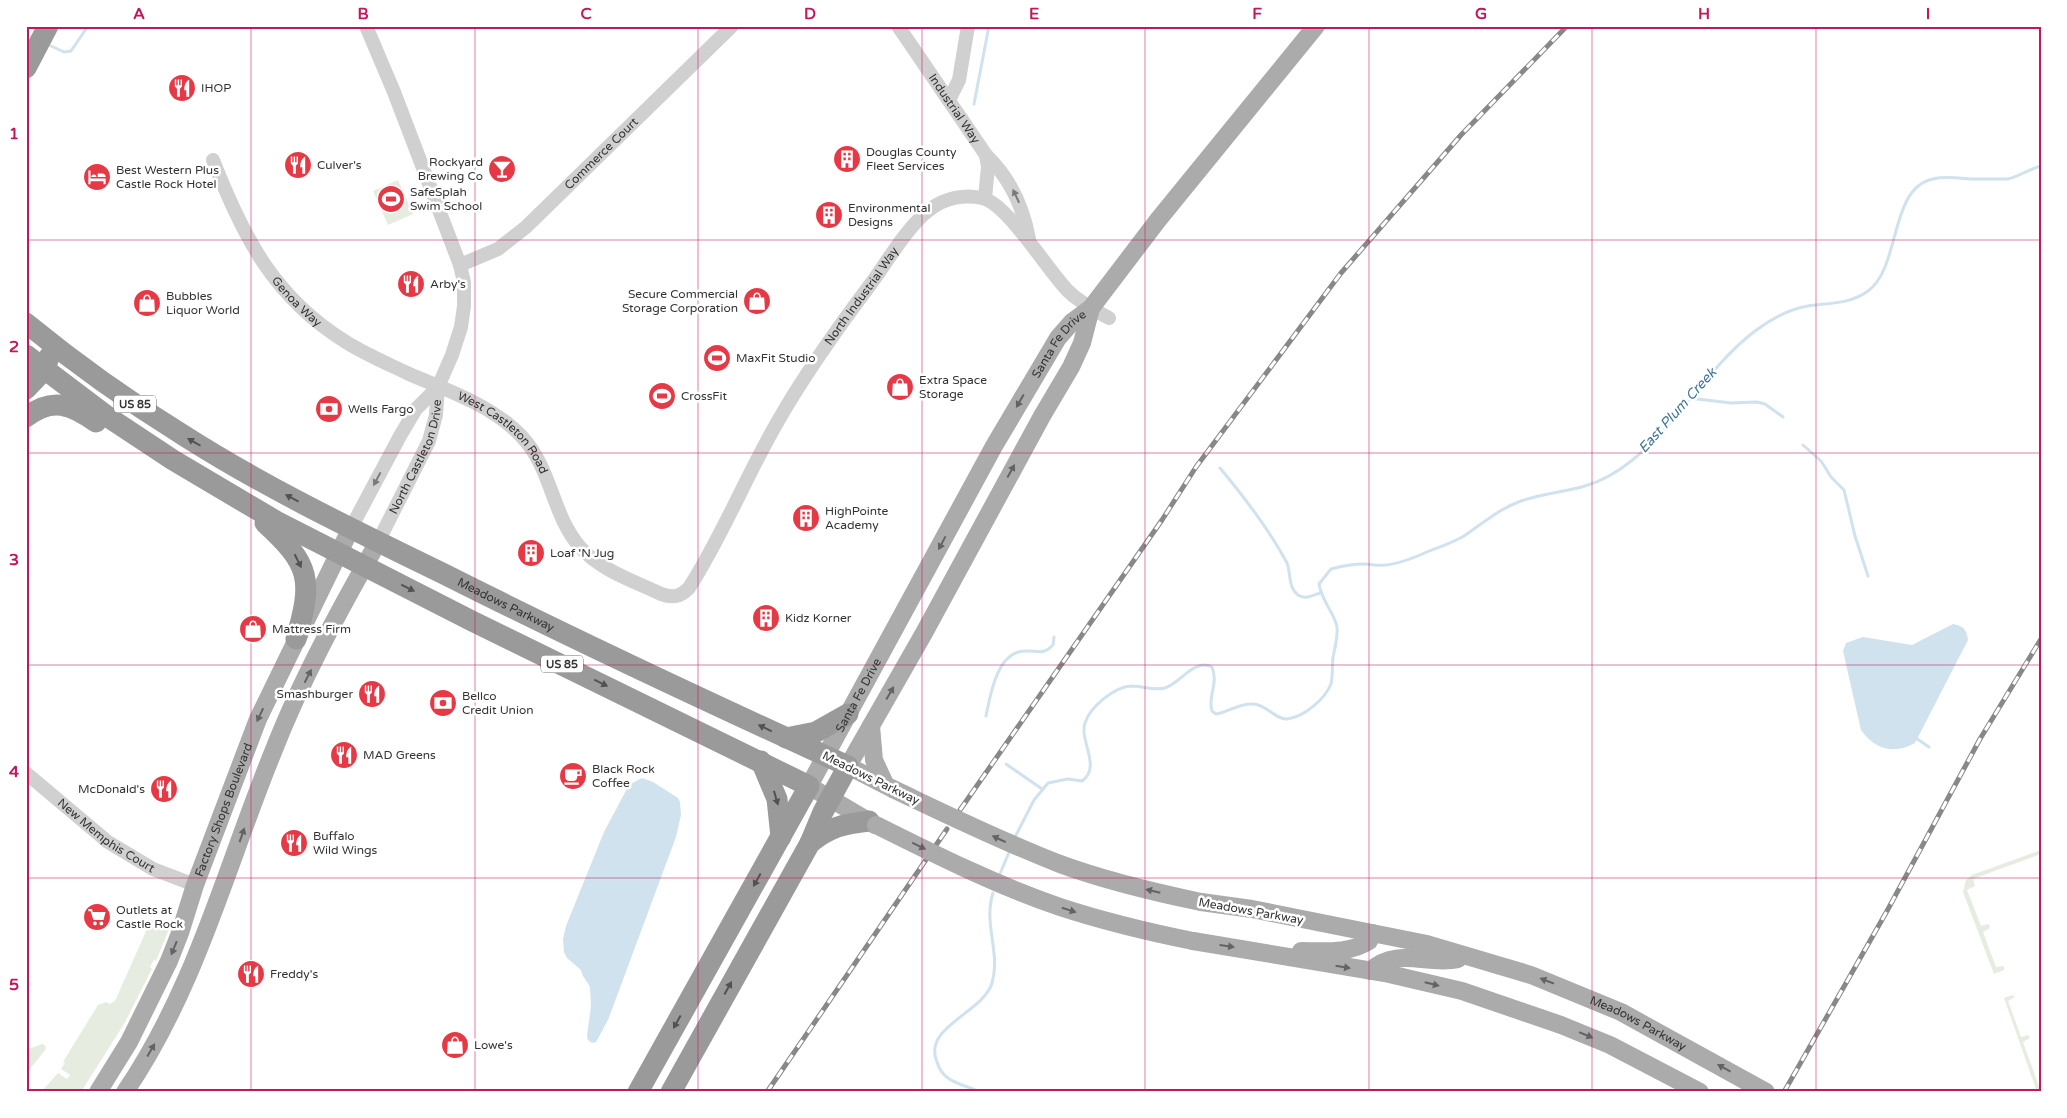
<svg xmlns="http://www.w3.org/2000/svg" width="2067" height="1118" font-family="'Varela Round',sans-serif">
<style>
.green{fill:#e6ecdf}
.water{fill:#cfe2ee}
.lines{fill:none;stroke-linecap:round;stroke-linejoin:round}
.stream{stroke:#cfe2ee;stroke-width:3}
.minor{stroke:#d0d0d0;stroke-width:14}
.major{stroke:#ababab;stroke-width:18}
.highway{stroke:#9a9a9a;stroke-width:21}
.rail-casing{stroke:#888;stroke-width:5}
.rail{stroke:#fff;stroke-width:3;stroke-dasharray:9;stroke-linecap:butt}
.major-bridge{stroke:#ababab;stroke-width:18}
.oneway{fill:#7a7a7a}
.oneway2{fill:#636363}
.oneway3{fill:#525252}
.grid{fill:none;stroke:#c2185b;stroke-width:1;stroke-opacity:0.55}
.labels{text-anchor:middle;stroke-width:5;stroke-linejoin:round;paint-order:stroke}
.shield{fill:#fff;stroke:#707070;stroke-width:1}
.shield-label{font-size:11px;font-weight:bold;fill:#333}
.poi-label{font-size:12px;fill:#333;stroke:#fff;text-anchor:start}
.street-label{font-size:12px;fill:#333;stroke:#fff}
.water-label{font-size:14px;font-style:italic;fill:#3f7597;stroke:#fff}
.neatline{fill:none;stroke:#c2185b;stroke-width:2}
.grid-label{font-size:16px;text-anchor:middle;font-weight:bold;fill:#c2185b}
</style>
<rect width="100%" height="100%" fill="#fff"/>
<!-- green -->
<path class="green" d="M398,180l15,34 -25,11 -15,-34z
M2041,850v4l-68,25 2,7 -8,4 14,36 7,-2 2,2 -1,3 -6,3 13,35 8,-1v4l-10,4 -31,-82 3,-12 6,-5z
M151,920l19,7 -14,34 -2,-1 -4,7 2,2 -28,55 -43,68h-40l17,-19 9,6 3,-4 -9,-6 4,-6 -2,-1 35,-57 8,-3 4,2 5,-3z
M2012,995l3,2 -7,4 13,36 7,-2 2,3 -7,4 18,50h-4l-33,-94z
M42,1044l3,1 1,4 -20,25v-24z"/>
<!-- water -->
<path class="water" d="M1953,624c10,2 14,5 15,16l-53,103c-21,12 -41,6 -54,-13l-18,-79 3,-8 17,-6 49,8z
M642,778l11,4 25,16 2,4 1,13 -5,22 -68,183 -12,22 -4,1 -4,-3 -1,-4 4,-30 -1,-19 -7,-11 -2,-6 -14,-12 -3,-6 -1,-13 3,-13 38,-94 25,-47z"/>
<g class="lines">
<!-- stream -->
<path class="stream" d="M51,46l13,6 7,-1 17,-25
M974,104l15,-78
M1689,398l42,5 26,-1 8,2 18,13
M1803,445l18,16 10,16 13,13 11,46 13,40
M1220,468c25,30 49,61 67,95 4,10 1,25 11,32 7,5 16,0 22,-2
M986,716c4,-20 11,-65 39,-65 12,-1 18,5 28,-6l1,-8
M1913,736l16,11
M1006,764l36,25
M1014,839l20,-39 14,-17 20,-4 14,2c20,-14 -3,-40 3,-58 5,-16 29,-36 46,-37 12,0 22,5 34,2 16,-5 29,-30 47,-21 7,17 -5,30 0,44l4,3c12,-2 24,-11 37,-10 13,0 23,16 34,15 17,-2 38,-20 44,-35 2,-8 1,-18 2,-27 2,-9 5,-21 4,-30 -2,-13 -15,-25 -18,-43l12,-15c11,-3 22,-5 33,-5 7,0 14,2 21,1 14,-1 31,-8 44,-14 11,-4 25,-9 35,-15 19,-13 35,-27 57,-35 30,-11 57,-8 88,-25 59,-33 92,-104 146,-145 16,-12 34,-22 53,-25 20,-3 43,-2 60,-15 33,-24 21,-103 65,-112 12,-3 25,-1 37,0 13,0 26,0 38,0 12,-3 21,-10 33,-13
M999,876l11,-26
M979,1092c-10,-6 -22,-7 -31,-14 -6,-4 -9,-9 -11,-16 -15,-35 46,-49 55,-79 9,-30 -9,-59 1,-90"/>
<!-- minor -->
<g class="minor">
<path id="s1" d="M898,26l88,129 2,12 -3,31"/>
<path d="M949,100l10,-20 9,-54"/>
<path d="M986,155c24,23 37,51 43,84"/>
<path id="s2" d="M213,160c30,76 60,137 133,182 19,12 40,21 61,31 36,16 77,29 107,56 39,34 35,82 66,118 20,23 54,34 81,47 12,4 19,3 28,-6 34,-53 57,-112 89,-167 28,-49 61,-95 95,-140 15,-21 36,-56 56,-71 15,-12 35,-16 53,-12 25,5 66,73 86,93 12,12 27,19 41,27"/>
<path id="s3" d="M460,265l38,-16 28,-22 206,-201"/>
<path d="M351,528l49,-92 16,-27 22,-22 14,-32 9,-28 3,-21v-24l-4,-17 -66,-173 -28,-66"/>
<path id="s4" d="M378,542l51,-101 7,-26 2,-28"/>
<path id="s5" d="M26,773l82,69 45,27 42,16"/>
</g>
<!-- major -->
<g class="major">
<path d="M871,726l3,34 11,24"/>
<path d="M893,789l-45,-23 76,-133 118,-217 29,-49 11,-24 9,-35"/>
<path id="s6" d="M875,825l-66,-39 185,-340 64,-108 14,-16 19,-14 67,-88 158,-194"/>
<path id="s7" d="M1201,902l51,7 175,35 104,31 90,37 145,80"/>
<path d="M1193,941l192,32 77,18 99,34 49,20 90,47"/>
<path d="M1301,951c23,0 48,3 68,-10l3,-8"/>
<path d="M1370,971c27,-25 58,-5 88,-12"/>
<path id="s8" d="M98,1092l31,-50 40,-81 11,-28 15,-48 63,-166 93,-191"/>
<path d="M125,1092c71,-104 101,-225 148,-340 28,-72 67,-143 105,-210"/>
</g>
<!-- highway -->
<g class="highway">
<path d="M26,68l22,-42"/>
<path id="s9" d="M26,323c50,41 102,78 157,112 83,53 173,96 261,139 133,67 268,130 404,192l-25,46 -13,31 -139,249"/>
<path d="M26,355l82,62 65,43 103,61 196,100 337,165 -171,306"/>
<path d="M26,389l19,-20 4,-12"/>
<path d="M26,417c26,-20 45,-13 70,5"/>
<path d="M265,523c46,42 48,57 31,116"/>
<path d="M786,738l30,-6 32,-18"/>
<path d="M761,761l16,38 4,38"/>
<path d="M810,843c20,-16 33,-19 59,-22"/>
</g>
<!-- rail casing -->
<g class="rail-casing">
<path id="rail" d="M960,810l202,-290 34,-53 145,-194 120,-138 106,-109
M767,1092l180,-263
M1784,1092l103,-181 93,-172 61,-100"/>
</g>
<!-- rail -->
<use href="#rail" class="rail"/>
<!-- major-bridge -->
<path class="major-bridge" d="M893,789c55,26 110,53 167,75 46,17 93,28 141,38
M876,825c60,30 120,60 184,82 43,14 88,25 133,34"/>
</g>
<!-- one-way arrows -->
<defs><path id="oneway-solid" d="M-6-.8H1V-3.2L6.5 0L1 3.2V.8H-6Z" transform="scale(1.25)"/></defs>
<g class="oneway">
<use href="#oneway-solid" transform="translate(1016 196) rotate(-115)"/>
<use href="#oneway-solid" transform="translate(377 479) rotate(118)"/>
</g>
<g class="oneway2">
<use href="#oneway-solid" transform="translate(1020 401) rotate(120)"/>
<use href="#oneway-solid" transform="translate(1011 471) rotate(-61)"/>
<use href="#oneway-solid" transform="translate(942 543) rotate(118)"/>
<use href="#oneway-solid" transform="translate(308 676) rotate(-63)"/>
<use href="#oneway-solid" transform="translate(890 693) rotate(-60)"/>
<use href="#oneway-solid" transform="translate(260 715) rotate(115)"/>
<use href="#oneway-solid" transform="translate(242 835) rotate(-71)"/>
<use href="#oneway-solid" transform="translate(999 839) rotate(-155)"/>
<use href="#oneway-solid" transform="translate(919 846) rotate(26)"/>
<use href="#oneway-solid" transform="translate(1153 891) rotate(-167)"/>
<use href="#oneway-solid" transform="translate(1069 910) rotate(17)"/>
<use href="#oneway-solid" transform="translate(1227 946) rotate(8)"/>
<use href="#oneway-solid" transform="translate(174 948) rotate(112)"/>
<use href="#oneway-solid" transform="translate(1343 967) rotate(9)"/>
<use href="#oneway-solid" transform="translate(1547 981) rotate(-159)"/>
<use href="#oneway-solid" transform="translate(1432 984) rotate(14)"/>
<use href="#oneway-solid" transform="translate(1586 1035) rotate(23)"/>
<use href="#oneway-solid" transform="translate(151 1050) rotate(-60)"/>
<use href="#oneway-solid" transform="translate(1724 1068) rotate(-151)"/>
</g>
<g class="oneway3">
<use href="#oneway-solid" transform="translate(194 442) rotate(-150)"/>
<use href="#oneway-solid" transform="translate(292 498) rotate(-152)"/>
<use href="#oneway-solid" transform="translate(298 561) rotate(63)"/>
<use href="#oneway-solid" transform="translate(408 588) rotate(26)"/>
<use href="#oneway-solid" transform="translate(601 683) rotate(26)"/>
<use href="#oneway-solid" transform="translate(765 728) rotate(-154)"/>
<use href="#oneway-solid" transform="translate(776 798) rotate(74)"/>
<use href="#oneway-solid" transform="translate(757 880) rotate(119)"/>
<use href="#oneway-solid" transform="translate(728 988) rotate(-61)"/>
<use href="#oneway-solid" transform="translate(677 1022) rotate(119)"/>
</g>
<!-- grid -->
<path class="grid" d="M251,26v1066M475,26v1066M698,26v1066M922,26v1066M1145,26v1066M1369,26v1066M1592,26v1066M1816,26v1066M26,240h2015M26,453h2015M26,665h2015M26,878h2015"/>
<!-- icons -->
<defs>
<g id="restaurant-disc" transform="scale(1.4375)"><circle r="9.5" fill="#e63946" stroke="#fff"/><path d="M-5-6h1v4h1v-4h1v4h1v-4h1v5L-1.5 .5V6h-2V.5L-5-1ZM5-6V6H3V1.5H1.5Q1.5-4 5-6Z" fill="#fff"/></g>
<g id="building-disc" transform="scale(1.4375)"><circle r="9.5" fill="#e63946" stroke="#fff"/><path d="M-4-6H4V6H1V3H-1V6H-4ZM-2.5-4.3h1.7v1.8h-1.7ZM.8-4.3h1.7v1.8H.8ZM-2.5-1h1.7V.8h-1.7ZM.8-1h1.7V.8H.8Z" fill="#fff"/></g>
<g id="bar-disc" transform="scale(1.4375)"><circle r="9.5" fill="#e63946" stroke="#fff"/><path d="M-6-5H6L.8 .8V4.5H3.5V6h-7V4.5H-.8V.8Z" fill="#fff"/></g>
<g id="hotel-disc" transform="scale(1.4375)"><circle r="9.5" fill="#e63946" stroke="#fff"/><path d="M-6-4.5h1.5V1H6V5H4.5V3h-9V5H-6ZM-4 0a1.8 1.8 0 1 1 3.6 0ZM.5 0V-2.5h3Q6-2.5 6 0Z" fill="#fff"/></g>
<g id="stadium-disc" transform="scale(1.4375)"><circle r="9.5" fill="#e63946" stroke="#fff"/><path d="M0-5a6.5 5 0 1 0 0 10a6.5 5 0 1 0 0-10ZM-3.5-1.8h7v3.6h-7Z" fill="#fff"/></g>
<g id="shop-disc" transform="scale(1.4375)"><circle r="9.5" fill="#e63946" stroke="#fff"/><path d="M-5-2.5h2.3a2.7 3.5 0 0 1 5.4 0H5L5.5 6h-11ZM-1.5-2.5h3a1.5 2.3 0 0 0-3 0Z" fill="#fff"/></g>
<g id="bank-disc" transform="scale(1.4375)"><circle r="9.5" fill="#e63946" stroke="#fff"/><path d="M-6-4H6V4H-6ZM0-2.3a2.3 2.3 0 1 0 0 4.6a2.3 2.3 0 1 0 0-4.6Z" fill="#fff"/></g>
<g id="cafe-disc" transform="scale(1.4375)"><circle r="9.5" fill="#e63946" stroke="#fff"/><path d="M-5.5-4.5H6V0H3Q3 3.5 0 3.5H-2.5Q-5.5 3.5-5.5 0ZM3-3.2v2h1.7v-2ZM-6 4.5H4V6H-6Z" fill="#fff"/></g>
<g id="supermarket-disc" transform="scale(1.4375)"><circle r="9.5" fill="#e63946" stroke="#fff"/><path d="M-6-5.5h2.5l.6 2H6L4.5 2H-2.5L-4.4-4H-6ZM-1.5 3.2a1.3 1.3 0 1 0 .1 0ZM3 3.2a1.3 1.3 0 1 0 .1 0Z" fill="#fff"/></g>
</defs>
<g fill-rule="evenodd">
<use href="#restaurant-disc" x="182" y="88"/>
<use href="#building-disc" x="847" y="159"/>
<use href="#restaurant-disc" x="298" y="165"/>
<use href="#bar-disc" x="502" y="169"/>
<use href="#hotel-disc" x="97" y="177"/>
<use href="#stadium-disc" x="391" y="199"/>
<use href="#building-disc" x="829" y="215"/>
<use href="#restaurant-disc" x="411" y="284"/>
<use href="#shop-disc" x="757" y="301"/>
<use href="#shop-disc" x="147" y="303"/>
<use href="#stadium-disc" x="717" y="358"/>
<use href="#shop-disc" x="900" y="387"/>
<use href="#stadium-disc" x="662" y="396"/>
<use href="#bank-disc" x="329" y="409"/>
<use href="#building-disc" x="806" y="518"/>
<use href="#building-disc" x="531" y="553"/>
<use href="#building-disc" x="766" y="618"/>
<use href="#shop-disc" x="253" y="629"/>
<use href="#restaurant-disc" x="372" y="694"/>
<use href="#bank-disc" x="443" y="703"/>
<use href="#restaurant-disc" x="344" y="755"/>
<use href="#cafe-disc" x="573" y="776"/>
<use href="#restaurant-disc" x="164" y="789"/>
<use href="#restaurant-disc" x="294" y="843"/>
<use href="#supermarket-disc" x="97" y="917"/>
<use href="#restaurant-disc" x="251" y="974"/>
<use href="#shop-disc" x="455" y="1045"/>
</g>
<g class="labels">
<!-- shield labels -->
<g class="shield">
<rect x="114" y="395.5" width="42" height="17" rx="4"/>
<rect x="541" y="655.5" width="42" height="17" rx="4"/>
</g>
<g class="shield-label">
<text x="135" y="408">US 85</text>
<text x="562" y="668">US 85</text>
</g>
<!-- poi labels -->
<g class="poi-label">
<text x="201" y="92">IHOP</text>
<text x="866" y="156">Douglas County<tspan x="866" dy="14">Fleet Services</tspan></text>
<text x="483" y="166" text-anchor="end">Rockyard<tspan x="483" dy="14">Brewing Co</tspan></text>
<text x="317" y="169">Culver's</text>
<text x="116" y="174">Best Western Plus<tspan x="116" dy="14">Castle Rock Hotel</tspan></text>
<text x="410" y="196">SafeSplah<tspan x="410" dy="14">Swim School</tspan></text>
<text x="848" y="212">Environmental<tspan x="848" dy="14">Designs</tspan></text>
<text x="430" y="288">Arby's</text>
<text x="738" y="298" text-anchor="end">Secure Commercial<tspan x="738" dy="14">Storage Corporation</tspan></text>
<text x="166" y="300">Bubbles<tspan x="166" dy="14">Liquor World</tspan></text>
<text x="736" y="362">MaxFit Studio</text>
<text x="919" y="384">Extra Space<tspan x="919" dy="14">Storage</tspan></text>
<text x="681" y="400">CrossFit</text>
<text x="348" y="413">Wells Fargo</text>
<text x="825" y="515">HighPointe<tspan x="825" dy="14">Academy</tspan></text>
<text x="550" y="557">Loaf 'N Jug</text>
<text x="785" y="622">Kidz Korner</text>
<text x="272" y="633">Mattress Firm</text>
<text x="353" y="698" text-anchor="end">Smashburger</text>
<text x="462" y="700">Bellco<tspan x="462" dy="14">Credit Union</tspan></text>
<text x="363" y="759">MAD Greens</text>
<text x="592" y="773">Black Rock<tspan x="592" dy="14">Coffee</tspan></text>
<text x="145" y="793" text-anchor="end">McDonald's</text>
<text x="313" y="840">Buffalo<tspan x="313" dy="14">Wild Wings</tspan></text>
<text x="116" y="914">Outlets at<tspan x="116" dy="14">Castle Rock</tspan></text>
<text x="270" y="978">Freddy's</text>
<text x="474" y="1049">Lowe's</text>
</g>
<!-- street labels -->
<g class="street-label">
<text dy="4" stroke="none"><textPath href="#s1" startOffset="100">Industrial Way</textPath></text>
<text dy="4" stroke="none"><textPath href="#s3" startOffset="182">Commerce Court</textPath></text>
<text dy="4" stroke="none"><textPath href="#s2" startOffset="1021">North Industrial Way</textPath></text>
<text dy="4" stroke="none"><textPath href="#s2" startOffset="166">Genoa Way</textPath></text>
<text dy="4" stroke="none"><textPath href="#s6" startOffset="585">Santa Fe Drive</textPath></text>
<text dy="4" stroke="none"><textPath href="#s2" startOffset="414">West Castleton Road</textPath></text>
<text dy="4" stroke="none"><textPath href="#s4" startOffset="94">North Castleton Drive</textPath></text>
<text dy="4" stroke="none"><textPath href="#s9" startOffset="558">Meadows Parkway</textPath></text>
<text dy="4" stroke="none"><textPath href="#s6" startOffset="180">Santa Fe Drive</textPath></text>
<text transform="translate(871 778) rotate(26)" y="4">Meadows Parkway</text>
<text dy="4" stroke="none"><textPath href="#s8" startOffset="310">Factory Shops Boulevard</textPath></text>
<text dy="4" stroke="none"><textPath href="#s5" startOffset="102">New Memphis Court</textPath></text>
<text transform="translate(1251 911) rotate(10)" y="4">Meadows Parkway</text>
<text dy="4" stroke="none"><textPath href="#s7" startOffset="456">Meadows Parkway</textPath></text>
</g>
<!-- water labels -->
<g class="water-label">
<text transform="translate(1677 410) rotate(-48)" y="5">East Plum Creek</text>
</g>
</g>
<!-- border -->
<rect width="2067" height="1118" fill="none" stroke="#ffffff" stroke-width="55"/>
<rect x="28" y="28" width="2012" height="1062" class="neatline"/>
<g class="grid-label">
<text x="139" y="19">A</text>
<text x="363" y="19">B</text>
<text x="586" y="19">C</text>
<text x="810" y="19">D</text>
<text x="1034" y="19">E</text>
<text x="1257" y="19">F</text>
<text x="1481" y="19">G</text>
<text x="1704" y="19">H</text>
<text x="1928" y="19">I</text>
<text x="14" y="139">1</text>
<text x="14" y="352">2</text>
<text x="14" y="565">3</text>
<text x="14" y="777">4</text>
<text x="14" y="990">5</text>
</g>
</svg>
